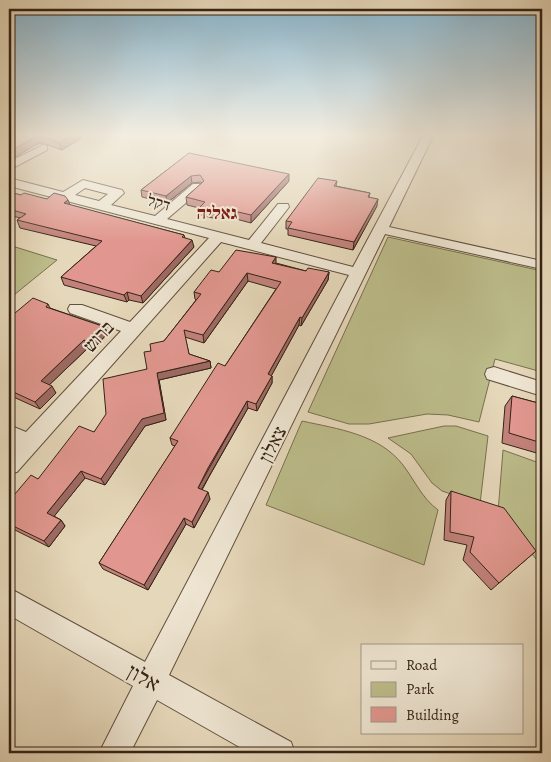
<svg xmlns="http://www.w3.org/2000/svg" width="551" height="762" font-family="Alegreya,'Frank Ruhl Libre',serif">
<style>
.green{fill:#bcbc8a;stroke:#787050}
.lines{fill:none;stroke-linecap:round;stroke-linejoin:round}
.minor-casing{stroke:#61503f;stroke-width:2}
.minor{fill:#eee5d2;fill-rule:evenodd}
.wall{fill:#c2827b;stroke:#352316}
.shaded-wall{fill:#9e6a64;stroke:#352316}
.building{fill:#e1978f;stroke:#352316}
.labels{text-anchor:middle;stroke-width:4;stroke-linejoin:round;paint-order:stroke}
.far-street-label{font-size:16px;fill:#352316;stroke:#eee5d2}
.far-quarter-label{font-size:18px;font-weight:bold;fill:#7a1f14;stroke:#eee5d2}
.street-label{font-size:19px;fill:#352316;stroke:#eee5d2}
.near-street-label{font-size:22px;fill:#352316;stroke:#eee5d2}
</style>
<rect width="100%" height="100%" fill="#e5d7b9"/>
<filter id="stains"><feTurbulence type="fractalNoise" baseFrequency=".004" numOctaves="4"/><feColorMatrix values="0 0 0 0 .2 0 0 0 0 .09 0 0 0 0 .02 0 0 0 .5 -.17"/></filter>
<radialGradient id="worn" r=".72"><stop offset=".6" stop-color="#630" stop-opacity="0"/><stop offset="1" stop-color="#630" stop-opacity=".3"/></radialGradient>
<!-- green -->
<path class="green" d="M388,237l154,34v101l-47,-13 -16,63 -31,-7 -21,-1 -58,10h-20l-41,-12z
M9,245l48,15 -48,39z
M302,421c36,8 77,13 101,44 12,16 19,33 35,45l-14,55 -158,-60z
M444,426h12l32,10 -8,68 -38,-13 -10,-8 -21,-29 -23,-16z
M503,450l39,14v97l-6,-2 -38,-47z"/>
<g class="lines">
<!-- minor casing -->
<g class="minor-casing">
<path id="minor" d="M424,134h10l-45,93 153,34v8l-157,-35 -216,441 122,67 4,11h-45l-93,-53 -27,53h-31l34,-67 -124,-71v-27l136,74 204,-387 -128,-33 -204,230 -8,2v-23l5,-6 -5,-2v-18l17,7 95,-101 -51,-18 -2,-4 2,-4h12l48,17 79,-84 -200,-52v-8l54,14 20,-12 39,10 2,3 -13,12 44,11 38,-32h8l2,3 -2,3 -34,29 82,21 29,-36h10l1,3 -28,36 92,24zM85,188l23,6 -9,7 -24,-6z
M43,145l4,1v4l-38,20v-8z
M494,367l48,15v14l-55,-17 -2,-5 2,-5z"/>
</g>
<!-- minor -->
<use href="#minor" class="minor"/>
</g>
<!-- wall -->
<path class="wall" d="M9,134l72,4 -19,12 -19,-7 -6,1z
M189,153l100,28 -38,42 -30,-8 -4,4 -17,-4 -1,-7 -12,-3 -1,-8 16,-14 -1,-1 -9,1 -25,20 -25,-6 -1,-7z
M337,181l-1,5 34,7 -1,4 8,9 -24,44 -65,-15v-6h-2v-8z
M9,192l12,3 49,10 114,30 1,3 9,9 -51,56 -14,-3 -2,2 -63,-17 -3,-8 35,-31 -76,-18 -3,-8 3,-2 -11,-3z
M276,263l30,8 23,1 -1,8 -27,46 -2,-1 -28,51h1v7l-15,28 -9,-3 -38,67 -8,15 8,9 -16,29 -8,-4 -38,66 -45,-21 -4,-6 76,-117 -3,-1 -2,-7 55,-72 51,-77 -28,-8 -44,62 -19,-6 4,17 21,7 1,7 -52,12 7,40 -21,6 -40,59 -20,-7 -31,38 7,4 4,6 -16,21 -40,-20v-26l29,-22 56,-47 53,-63 4,-18 13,-10 32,-41 -1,-1 -1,-7 25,-20z
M48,304l2,4 55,19 2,7 -14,15 -5,-1 -39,37 7,8 -16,16 -31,-14v-77z
M512,396l30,8v56h-2v-6l-38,-11 3,-37z
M451,491l85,60 -45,39 -28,-30 4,-15 -23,-5 2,-40z"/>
<!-- shaded-wall -->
<path class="shaded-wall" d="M74,134h5l2,4 -19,12 -3,-7z
M41,136l2,7 -6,1 -28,17v-9l26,-15z
M289,174v7l-38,42v-8z
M191,176l1,7 -25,20 -1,-7z
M378,199l-1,7 -24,44 1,-8z
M68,200l3,7 -7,-4z
M221,208v7l-4,4 -1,-7z
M192,240l2,7 -51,56 -2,-7z
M276,257v8l-4,-2z
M329,272l-1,8 -27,46 1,-8z
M247,273l1,8 -44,62 -1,-8z
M127,292l2,8 -2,2 -3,-7z
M300,317l-1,8 -31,57v-8z
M105,327l2,7 -14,15 -3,-7z
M84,340l4,8 -42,40 -5,-7z
M210,361l1,7 -52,12 7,40 -21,6 -40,59 -4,-6 56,-106z
M272,376v7l-15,28 -1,-7z
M52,386l4,7 -16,16 -5,-7z
M247,401l1,7 -49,86 -1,-6z
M81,471l4,7 -33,41 -5,-6z
M208,492l2,7 -16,29 -2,-6z
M184,518l2,6 -38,66 -4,-5z
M61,520l4,6 -16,21 -5,-6z"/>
<!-- building -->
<path class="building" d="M9,134h65l-15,9 -18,-7 -6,1 -26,15z
M189,153l100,21 -38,41 -30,-7 -5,4 -17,-4 6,-6 -19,-5 18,-16 -4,-6 -9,1 -25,20 -25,-6z
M318,178l19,3 -3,5 36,7 -2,4 10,2 -24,43 -66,-14 4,-6 -6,-1z
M9,192l12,3 3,-2 23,6 7,-6 11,3 3,4 -4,3 120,32 -2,2 10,3 -51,56 -14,-4 -3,3 -63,-18 41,-36 -85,-21 9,-6 -17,-5z
M236,250l40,7 -4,6 34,8 2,-3 21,4 -27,46 -2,-1 -32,57 4,2 -16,28 -9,-3 -39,67 -10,20 10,4 -16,30 -8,-4 -40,67 -45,-22 79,-122 -8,-3 48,-75 7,3 56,-84 -34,-9 -44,62 -19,-5 5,24 21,7 -53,12 7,40 -22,6 -41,60 -20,-8 -34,42 14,7 -17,21 -35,-17v-23l22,-26 7,4 41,-53 15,6 12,-18 -3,-35 44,-10 -3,-17 7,-1 -1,-7 14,-3 37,-47 -7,-2 17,-22 8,2z
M33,298l15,6 -2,3 59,20 -15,15 -6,-2 -43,41 11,5 -17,16 -26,-12v-62l1,-1h-1v-9z
M512,396l30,8v39l-33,-10z
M451,491l53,17 32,43 -37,32 -29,-31 4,-15 -24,-5z"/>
<!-- sky -->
<linearGradient id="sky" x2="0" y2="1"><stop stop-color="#87b6d0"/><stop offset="0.56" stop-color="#f3ede0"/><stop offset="1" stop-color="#f3ede0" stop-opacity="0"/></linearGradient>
<rect width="551" height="241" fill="url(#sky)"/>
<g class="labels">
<!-- far-street labels -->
<g class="far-street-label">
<text transform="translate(159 202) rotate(15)" y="6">דקל</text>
</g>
<!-- far-quarter labels -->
<g class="far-quarter-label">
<text x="217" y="219">גאליה</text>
</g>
<!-- street labels -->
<g class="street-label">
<text transform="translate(98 336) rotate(-47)" y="7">ברוש</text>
<text transform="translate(272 444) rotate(-63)" y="7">צאלון</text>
</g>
<!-- near-street labels -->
<g class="near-street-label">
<text transform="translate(144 677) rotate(29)" y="8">אלון</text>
</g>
</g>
<!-- margin -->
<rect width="551" height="762" fill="none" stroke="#e5d7b9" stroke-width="30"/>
<rect x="10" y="10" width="531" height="742" fill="none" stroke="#352316" stroke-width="2.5"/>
<rect x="15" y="15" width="521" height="732" fill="none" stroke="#352316"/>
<!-- legend -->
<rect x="361" y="644" width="162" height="90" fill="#eee5d2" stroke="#a49787"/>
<rect x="371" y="661" width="25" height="8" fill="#eee5d2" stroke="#a49787"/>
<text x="406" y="670" font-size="15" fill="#352316">Road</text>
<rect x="371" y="682" width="25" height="15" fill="#bcbc8a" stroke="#a49787"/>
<text x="406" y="694" font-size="15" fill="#352316">Park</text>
<rect x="371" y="707" width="25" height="15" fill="#e1978f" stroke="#a49787"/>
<text x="406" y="720" font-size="15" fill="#352316">Building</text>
<rect width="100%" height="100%" filter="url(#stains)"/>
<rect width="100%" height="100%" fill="url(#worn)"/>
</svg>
